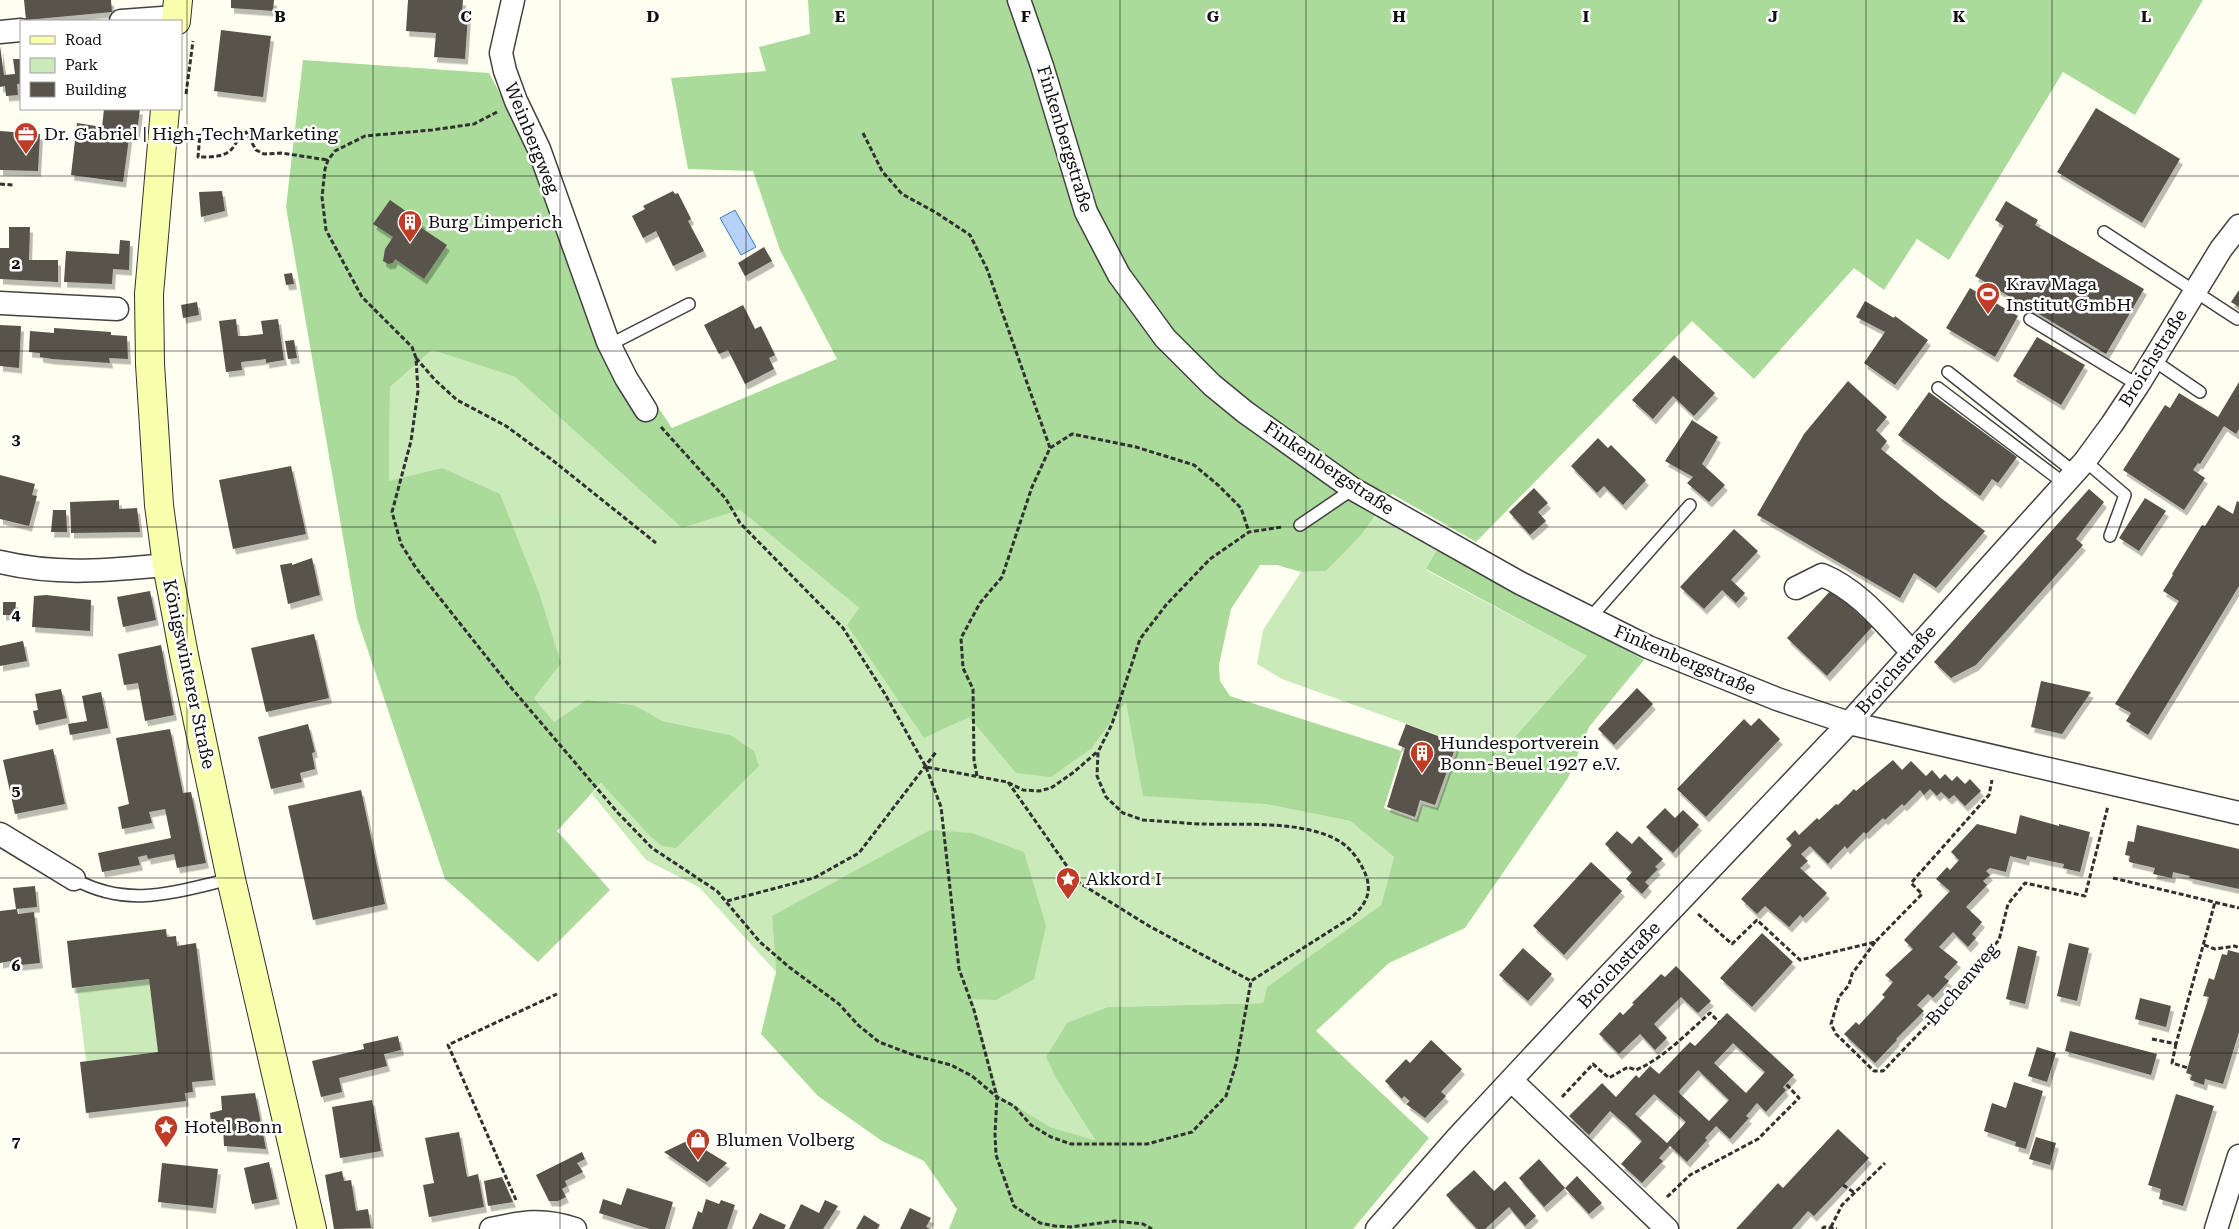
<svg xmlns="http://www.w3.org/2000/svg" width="2239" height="1229" font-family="'Roboto Serif',serif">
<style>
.green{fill:#caeaba}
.forest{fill:#abdb9a}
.water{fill:#b6d2f6;stroke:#3d79ce}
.building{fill:#58534b;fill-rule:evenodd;filter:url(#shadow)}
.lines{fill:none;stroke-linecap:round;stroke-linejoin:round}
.lane-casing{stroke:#424242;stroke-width:14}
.street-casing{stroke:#424242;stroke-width:25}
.secondary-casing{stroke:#313131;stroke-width:30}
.path{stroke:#313131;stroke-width:3;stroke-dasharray:5 2.5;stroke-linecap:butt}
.lane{stroke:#fff;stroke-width:11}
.street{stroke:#fff;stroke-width:22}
.secondary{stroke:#f8ffad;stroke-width:28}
.grid{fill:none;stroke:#0f0f0f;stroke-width:1;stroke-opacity:0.55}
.labels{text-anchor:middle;stroke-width:5;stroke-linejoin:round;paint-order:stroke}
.poi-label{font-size:18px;fill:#0f0f0f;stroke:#fff;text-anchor:start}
.street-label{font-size:18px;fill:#0f0f0f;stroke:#fff}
.grid-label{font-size:16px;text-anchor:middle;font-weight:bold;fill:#0f0f0f;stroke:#fff;stroke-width:5;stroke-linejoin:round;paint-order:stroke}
</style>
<defs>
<filter id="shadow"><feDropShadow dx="3" dy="5.5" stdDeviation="0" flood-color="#0004"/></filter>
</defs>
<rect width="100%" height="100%" fill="#fffff1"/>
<!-- green -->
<path class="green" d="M432,350l83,27 167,151 58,-18 119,98 -12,17 122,92 123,31 35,-47 138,103 85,17 44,36 -13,48 -114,82 -4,16 -155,4 -51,73 38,60 -45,-13 -51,-32 -28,-96 -199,-83 4,56 -77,-85 -53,-27 -54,-66 10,-11 48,53 80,-101 -67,-14 -29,-16 -48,-5 -32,22 -20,-24 -145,-217 1,-94z
M1378,514l61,32 -13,24 161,86 -87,99 -40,-12 -178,-64 -25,-15 6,-34 38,-58 25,-1z
M149,979l9,73 -72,9 -9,-73z"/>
<!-- forest -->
<path class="forest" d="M808,0h1395l-68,115 -72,-43 -114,188 -32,-21 -33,51 -30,-22 -100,111 -62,-58 -216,221 -84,-48 -32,42 -34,35 -25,1 -24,-7h-17l-29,44 -12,56 1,16 10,15 172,55 -18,57 32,12 6,-16 15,4 23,-65 40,11 87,-98 -161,-87 13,-23 205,114 -55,67 -21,51 -103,150 -76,35 -73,68 113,107 -76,91h-404l8,-20 -33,-48 -42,-20 -64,-45 -57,-62 15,-62 -4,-56 158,-86 42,3 52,19 22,74 -12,53 -38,21 -24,-1 27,96 51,32 45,13 -38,-60 -11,-23 21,-34 41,-16 155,-4 4,-16 114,-82 13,-48 -44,-36 -85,-17 -122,-8 -17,-94 -34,46 -41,29 -35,-4 -47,-56 -45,21 -77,-113 12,-17 -119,-98 -58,18 -167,-151 -83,-27 -42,37 -1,94 53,-13 58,26 39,99 22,70 -27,35 20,24 32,-22 48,5 29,16 67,14 24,16 5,15 -83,82 -14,-2 -12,-10 -49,-53 -44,48 53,59 -72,72 -93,-83 -88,-261 -71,-411 17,-147 186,13 53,99 67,198 28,38 15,-10 20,30 165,-69 -57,-109 -27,-79 -65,-2 -17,-91 95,-7 -7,-24 51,-13z"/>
<!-- water -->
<path class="water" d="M735,210l21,37 -15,8 -21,-37z"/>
<!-- building -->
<path class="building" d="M24,0h87l1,12 -86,8z
M231,0h43l-1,11 -42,-3z
M408,0h55l-1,14 6,1 -3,44 -31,-2 2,-24 -30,-2z
M221,30l50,6 -8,61 -49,-6z
M0,46l4,29 11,-1 -2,-15h8v25h-4l1,11 -12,1 -1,-10 -5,1z
M2096,108l84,51 -38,64 -85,-51z
M104,109h36l-3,23 -7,-1 -7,51 -52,-7 6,-52 25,4z
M0,131l40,3 -2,37 -38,-1z
M222,191l3,20 -24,6 -2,-25z
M673,191l2,3 3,-1 13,26 -3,2 16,30 -31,15 -17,-35 -13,7 -11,-22 13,-7 -2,-3z
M390,200l33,23 -3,4 27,18 -23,34 -29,-20 -2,4 -5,1 -5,-3 2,-12 8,-12 -20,-13z
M2006,201l32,19 -3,5 109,64 -38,65 -131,-78 29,-50 -9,-6z
M9,227h21l-1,33h29v22l-58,-3v-31h9z
M120,240l10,1 -1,29 -16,-1 -1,15 -48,-2 2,-31 53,3z
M764,247l8,14 -27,15 -7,-13z
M292,273l2,11 -8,1 -2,-11z
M1970,288l48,28 -23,41 -49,-29z
M2239,290v17l-8,-5z
M1865,301l29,17 1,-2 33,24 -33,45 -31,-22 21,-31 -29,-15z
M197,302l2,13 -16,3 -2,-13z
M743,305l12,24 6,-3 14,29 -6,3 5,11 -29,15 -17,-34 -9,4 -15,-29z
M236,319l2,17h8l17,-2 -2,-13 17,-2 6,41 -18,3v-4l-25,3 1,8 -16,2 -7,-51z
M0,325l21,1 -2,42 -19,-2z
M54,328l57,4v3l16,1 1,23 -19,-1 1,5 -58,-4 -12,-2v-4l-11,-1 1,-21 24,2z
M2037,337l48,28 -24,40 -48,-29z
M294,340l3,18 -9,1 -3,-18z
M1674,355l41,38 -21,23 -21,-20 -20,23 -21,-19z
M1848,381l39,36 -11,13 11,11 -6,8 60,49 44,33 -49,57 -22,-15 -14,25 -143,-83 47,-81z
M2239,382v47l-3,5 -12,-8 -24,38 -2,-1 -5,7 12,8 -21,32 -61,-40 42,-65 5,3 9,-15 39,24z
M1929,392l88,65 -19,26 -6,-4 -12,17 -82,-61z
M1692,420l26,17 -16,27 23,21 -16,17 -22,-19 6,-6 -28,-16z
M1598,438l10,10 3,-3 35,35 -23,25 -19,-19 -7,7 -26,-27z
M291,466l15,68 -73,15 -14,-69z
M0,475l35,9 -3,11 5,1 -8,30 -29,-7z
M1534,488l14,15 -10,9 8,9 -16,14 -21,-23z
M2089,489l15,13 -28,37 7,6 -107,120 -25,13 -17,-16z
M2145,498l21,13 -27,40 -20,-13z
M119,500v9l18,-1 3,24 -69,1 -1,-31z
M2237,501l2,1v84l-91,149 -22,-14 5,-8 -16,-9 64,-103 -16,-10 10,-16 -1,-1 30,-49 3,1 13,-21 15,9z
M53,510h13l1,22h-16z
M1734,529l24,22 -27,29 14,13 -9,10 -14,-13 -18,19 -24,-22z
M312,558l8,37 -32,9 -8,-39 12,-2v2z
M1832,589l40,38 -45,49 -40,-38z
M150,591l6,29 -33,7 -6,-30z
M46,595l45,5 -1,31 -58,-4 2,-31z
M3,602h13l-1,13h-12z
M314,634l15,64 -63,14 -15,-64z
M23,641l4,20 -27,5v-20z
M161,645l13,70 -29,6 -7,-38 -14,2 -6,-31z
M2041,681l50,11 -29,42 -31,-7z
M1637,688l16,16 -39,41 -16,-16z
M61,689l6,29 -31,7 -3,-14 5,-1 -3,-16z
M101,692l7,36 -38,7 -2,-11 19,-3 -5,-25z
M1759,718l21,21 -74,78 -29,-28 67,-70 7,7z
M308,724l7,28 -3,1 3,16 -15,4 2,9 -31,7 -13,-52z
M1406,724l51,19 -22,62 -15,-5 -5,17 -28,-10 18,-59 -7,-3z
M170,729l13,64 8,-1 15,71 -29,5 -3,-14 -26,5 -1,-4 -9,2 2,8 -38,7 -4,-19 73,-15 -6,-29 -16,3 3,11 -30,6 -4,-22 11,-3 -13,-66z
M53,749l12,55 -50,10 -12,-54z
M1893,760l9,10 9,-9 15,15 6,-6 8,9 5,-5 7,7 5,-5 8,8 5,-5 11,12 -16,15 -11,-11 -5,4 -8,-7 -4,4 -7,-7 -6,6 -4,-5 -16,16 -2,-2 -17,16 -2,-2 -17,16 -2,-2 -17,17 -2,-3 -17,18 -18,-18 -9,8 7,7 -8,7 27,25 -24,25 -3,-3 -11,12 -24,-21 -8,8 -16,-15 51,-54 -6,-6 9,-9 4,5 18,-17 2,2 17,-16 2,1 16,-16 2,2z
M361,790l24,114 -72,16 -25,-114z
M1665,808l10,10 8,-8 16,15 -26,28 -27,-26z
M2020,815l39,11v-2l31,8 -10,40 -17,-4 1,-4 -37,-8 -1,4 -16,-4 -4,16 -16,-4 -4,3 4,4 -7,6 4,4 -21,22 16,15 -10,12 4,4 -8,9 -15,-15 -14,15 19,15 -14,15 5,4 -16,17 -5,-4 -11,11 7,6 -28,28 1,1 -22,23 -31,-29 12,-12 3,3 26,-28 -3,-2 11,-13 -8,-7 28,-26 -9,-9 46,-49 -14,-12 11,-12 3,3 9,-10 -8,-8 26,-28 39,10z
M2137,825l102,24v40l-50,-11 1,-2 -17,-4 -1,6 -19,-4 2,-6 -26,-6 1,-6 -5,-1 3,-14 6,1z
M1617,831l15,13 7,-8 24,23 -8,8 3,2 -13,13 4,4 -7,8 -16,-15 6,-7 -27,-28z
M1591,862l31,29 -58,64 -31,-29z
M35,886l2,21 -21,2 -3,-21z
M17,909l1,5 16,-2 6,51 -29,3 -1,-5 -10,2v-52z
M166,929l1,8 9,-1 1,10 19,-3 17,137 -21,2 1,10 -8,1 1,8 -100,12 -6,-51 78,-10 -9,-73 -77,9 -5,-47z
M1762,933l31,29 -41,45 -32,-29z
M2069,943l20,5 -12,53 -20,-5z
M2018,946l19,5 -12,53 -19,-5z
M1523,948l29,26 -24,27 -29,-26z
M2228,950l11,3v79l-16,52 -18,-5 -1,6 -14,-5 2,-5 -6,-2 5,-17h-2l20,-59 -6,-1 6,-18 5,2 8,-26 5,1z
M1676,966l35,35 -13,12 -17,-16 -27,27 13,14 -12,12 -15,-16 -21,20 -20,-20 21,-22 3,3 11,-11 -2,-1 29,-29 4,3z
M2140,998l31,8 -5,21 -31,-8z
M1727,1013l67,62 -11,12 3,3 -20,22 -9,-9 -11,13 3,2 -19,21 -14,-13 -11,12 2,2 -20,22 -17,-16 -11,12 4,3 -21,22 -21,-19 21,-23 -15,-15 -17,-15 -21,24 -20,-19 33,-33 14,14 20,-22 3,3 11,-12 9,8 31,-32 5,4zM1733,1043l32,29 -19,21 -32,-30zM1698,1070l31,30 -20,21 -31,-29zM1654,1094l32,28 -19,21 -32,-29z
M2070,1031l87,23 -6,21 -86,-24z
M398,1036l3,14 -17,4 3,12 -48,12 3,14 -21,5 -9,-36 52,-12 -1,-5z
M1431,1040l31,29 -21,23 5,4 -21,22 -19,-14 4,-3 -6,-5 -2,3 -17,-18 21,-22 4,4z
M2037,1047l19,6 -9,29 -19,-6z
M2014,1082l29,9 -17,58 -11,-3 1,-4 -32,-11 8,-28 14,5z
M255,1093l11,56 -42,-3 -1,-20 -10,1 -2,-3 -1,-11 12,-3 -1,-14z
M2176,1094l38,12 -31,100 -24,-7 2,-10 -13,-4z
M372,1100l9,51 -41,7 -8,-51z
M1838,1129l31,29 -55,58 -6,-5 -16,18h-56l42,-46 5,5z
M459,1132l8,45 11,-3 6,33 -55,10 -6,-32 11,-2 -9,-45z
M2036,1137l20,6 -6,22 -21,-6z
M689,1140l38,23 -20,19 -43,-30z
M582,1152l3,7 -8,4 6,9 -18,9 2,5 -5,3 4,8 -8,4h-9l-13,-26z
M1539,1159l26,29 -21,19 -25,-29z
M269,1162l8,37 -25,5 -8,-36z
M162,1163l56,6 -5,39 -55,-6z
M1474,1170l20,21 11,-10 31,35 -11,10 -16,-19 -24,22h-8l-31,-34z
M342,1171l2,10 7,-1 5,31 12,-2 3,19 -37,1 -9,-54z
M1577,1176l25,27 -13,11 -24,-26z
M502,1177l11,25 -25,4 -4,-25z
M627,1188l46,14 -8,27h-15l-51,-16 4,-14 18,6z
M706,1199l13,5 2,-4 14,5 -8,24h-35l6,-18 4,2z
M825,1200l13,6 -15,23h-34l12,-25 18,9z
M910,1208l21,10 -5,9 4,2h-30z
M760,1213l26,12 -2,4h-32z
M864,1215l16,10 -3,4h-21z"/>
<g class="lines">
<!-- lane casing -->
<g class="lane-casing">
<path id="lane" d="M2104,232l133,87
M2030,319l108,66
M609,345l80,-41
M2153,360l47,32
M1948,372l126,100
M1938,388l127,96
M2085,461l40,34 -15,41
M1300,525l53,-36
M1590,618l100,-113
M74,879c55,30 100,13 157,0"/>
</g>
<!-- street casing -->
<g class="street-casing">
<path id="street" d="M513,0l-12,53 4,18 11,30 23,48 69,193 18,36 20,32
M1019,0l23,66 44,146 33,63 46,63 47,47 33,27 108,77 167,94 128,64 129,52 72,24 390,90
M121,21l55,-4
M0,32l21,-2
M0,303l117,6
M0,562c58,14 109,8 167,3
M1796,588l26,-13c37,15 63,49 90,77
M0,834l74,45
M1511,1080l156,149
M491,1229c31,-7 52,-11 84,0
M1377,1229l80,-91 137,-147 255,-268 236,-262 27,-37 26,-39 83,-136 18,-23
M2216,1229l23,-73"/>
</g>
<!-- secondary casing -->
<g class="secondary-casing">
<path id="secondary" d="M176,21l2,-21
M165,109l-16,185 1,70 9,141 8,60 17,90 47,224 81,350"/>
</g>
<!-- path -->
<path class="path" d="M186,94l7,-53
M497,112l-23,12 -42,6 -67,6 -30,15 -7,9 -3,9 -3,28 4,33 36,67 50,50 4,11 2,33 -7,50 -19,71 9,32 15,24 92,116 110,129 34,35 65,43 43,51 29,25 50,37 19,21 21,17 37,14 35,9 21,11 25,21 17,9 17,19 20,12 20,7h76l45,-12 34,-36 10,-32 15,-83 101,-64c14,-13 21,-25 13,-44 -5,-12 -14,-25 -26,-32 -36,-21 -98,-16 -139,-17 -19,-1 -38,-3 -57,-4l-20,-7 -17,-16 -9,-21 1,-24 14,-28 28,-85 26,-34 44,-46 39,-27 33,-5
M189,133l11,1 -2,23c12,0 29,1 36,-11 5,-7 4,-10 12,-14l10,18 8,4 17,-1 47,7
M863,133l19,38 20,23 33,18 35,23 17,34 63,179
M0,184l13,1
M416,358l19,22 22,20 49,26 45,33 105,84
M661,427l65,72 14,24 103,105 42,66 41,73 81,15 16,8 16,1 12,-3 23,-16 23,-20
M926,767l15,40 18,162 15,41 23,87 -2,37 1,21 18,51 26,17 15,3 16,1 44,-6 28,3 9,5
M977,776l-3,-16 -1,-71 -10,-21 -2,-30 19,-35 22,-26 30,-90 18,-39 22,-14 64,13 58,18 24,20 23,23 8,24
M1008,782l70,100 71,44 102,55
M2113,878l126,30
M727,901l87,-23 45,-25 77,-101
M1698,914l34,30 25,-24 43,40 75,-18 47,-48 -11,-11 78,-88 3,-15
M1875,942l-23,32 -3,11 -10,12 -8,27 5,10 38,37h9l75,-78 4,-10 37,-43 9,-36 17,-21 60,13 23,-90
M2204,945l11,4 20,-3 4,2
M2152,1039l24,5 39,-142
M2176,1044l-4,19 16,5
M1562,1097l31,-33 16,14 19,-11 8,3c28,-12 51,-37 74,-57l9,9
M1843,1185l12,8
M1667,1197l23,-22 68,-36 41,-41 -13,-14
M516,1200l-68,-155 109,-51
M1831,1227l11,-22 43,-42
M1822,1229l2,-2 13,2"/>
<!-- lane -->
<use href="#lane" class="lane"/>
<!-- street -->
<use href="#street" class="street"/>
<!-- secondary -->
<use href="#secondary" class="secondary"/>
</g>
<!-- grid -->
<path class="grid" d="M187,0v1229M373,0v1229M560,0v1229M746,0v1229M933,0v1229M1120,0v1229M1306,0v1229M1493,0v1229M1679,0v1229M1866,0v1229M2052,0v1229M0,176h2239M0,351h2239M0,527h2239M0,702h2239M0,878h2239M0,1053h2239"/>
<!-- icons -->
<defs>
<g id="office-pin" transform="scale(1.25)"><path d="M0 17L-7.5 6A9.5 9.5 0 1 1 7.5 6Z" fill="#c03c26" stroke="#fff"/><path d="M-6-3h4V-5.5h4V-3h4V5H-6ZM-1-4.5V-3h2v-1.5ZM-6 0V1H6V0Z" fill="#fff"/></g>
<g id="building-pin" transform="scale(1.25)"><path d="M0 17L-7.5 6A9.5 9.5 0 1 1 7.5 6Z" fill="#c03c26" stroke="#fff"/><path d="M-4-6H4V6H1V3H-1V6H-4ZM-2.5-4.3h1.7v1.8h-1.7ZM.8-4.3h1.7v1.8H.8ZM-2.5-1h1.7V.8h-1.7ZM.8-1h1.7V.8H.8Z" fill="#fff"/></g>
<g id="stadium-pin" transform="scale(1.25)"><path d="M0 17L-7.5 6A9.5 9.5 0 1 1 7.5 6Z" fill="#c03c26" stroke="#fff"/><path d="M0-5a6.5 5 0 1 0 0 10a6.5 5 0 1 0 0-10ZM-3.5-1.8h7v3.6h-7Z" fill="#fff"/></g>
<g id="sight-pin" transform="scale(1.25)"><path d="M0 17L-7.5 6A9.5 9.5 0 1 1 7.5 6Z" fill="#c03c26" stroke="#fff"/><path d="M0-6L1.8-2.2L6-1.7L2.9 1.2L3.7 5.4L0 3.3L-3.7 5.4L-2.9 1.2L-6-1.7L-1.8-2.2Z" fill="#fff"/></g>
<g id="shop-pin" transform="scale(1.25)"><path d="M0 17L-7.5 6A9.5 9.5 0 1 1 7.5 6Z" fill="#c03c26" stroke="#fff"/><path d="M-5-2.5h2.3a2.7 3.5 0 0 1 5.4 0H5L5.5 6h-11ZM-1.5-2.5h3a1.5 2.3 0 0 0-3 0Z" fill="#fff"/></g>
</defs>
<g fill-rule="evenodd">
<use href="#office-pin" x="26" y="134"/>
<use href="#building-pin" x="410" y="222"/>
<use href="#stadium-pin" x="1988" y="294"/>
<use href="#building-pin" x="1422" y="753"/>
<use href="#sight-pin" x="1068" y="879"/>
<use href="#sight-pin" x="166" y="1127"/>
<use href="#shop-pin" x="698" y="1140"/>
</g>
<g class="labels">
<!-- poi labels -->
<g class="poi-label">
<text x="44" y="140">Dr. Gabriel | High-Tech Marketing</text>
<text x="428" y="228">Burg Limperich</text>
<text x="2006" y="290">Krav Maga<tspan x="2006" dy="21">Institut GmbH</tspan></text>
<text x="1440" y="749">Hundesportverein<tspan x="1440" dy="21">Bonn-Beuel 1927 e.V.</tspan></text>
<text x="1086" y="885">Akkord I</text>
<text x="184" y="1133">Hotel Bonn</text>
<text x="716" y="1146">Blumen Volberg</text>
</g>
<!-- street labels -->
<g class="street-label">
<text transform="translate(532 138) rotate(68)" y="6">Weinbergweg</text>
<text transform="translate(1065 139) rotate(73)" y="6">Finkenbergstraße</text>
<text transform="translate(2153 358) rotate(-58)" y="6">Broichstraße</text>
<text transform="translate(1329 468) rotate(34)" y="6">Finkenbergstraße</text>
<text transform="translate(1685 660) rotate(23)" y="6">Finkenbergstraße</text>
<text transform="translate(1896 670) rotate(-49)" y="6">Broichstraße</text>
<text transform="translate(189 674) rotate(78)" y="6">Königswinterer Straße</text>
<text transform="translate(1619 965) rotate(-47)" y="6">Broichstraße</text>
<text transform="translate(1962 984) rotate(-50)" y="6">Buchenweg</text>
</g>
</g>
<g class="grid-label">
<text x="280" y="22">B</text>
<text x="466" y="22">C</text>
<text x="653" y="22">D</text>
<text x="840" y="22">E</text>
<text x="1026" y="22">F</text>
<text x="1213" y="22">G</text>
<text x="1399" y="22">H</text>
<text x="1586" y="22">I</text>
<text x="1773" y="22">J</text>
<text x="1959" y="22">K</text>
<text x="2146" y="22">L</text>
<text x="16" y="269">2</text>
<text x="16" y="445">3</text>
<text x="16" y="620">4</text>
<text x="16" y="796">5</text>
<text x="16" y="971">6</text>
<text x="16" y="1147">7</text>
</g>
<!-- legend -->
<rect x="20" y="20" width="162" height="90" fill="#ffffff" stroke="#9f9f9f"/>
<rect x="30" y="36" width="25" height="8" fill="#f8ffad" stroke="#9f9f9f"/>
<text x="65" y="45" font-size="15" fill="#0f0f0f">Road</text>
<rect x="30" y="58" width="25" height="15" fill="#caeaba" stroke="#9f9f9f"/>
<text x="65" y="70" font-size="15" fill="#0f0f0f">Park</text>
<rect x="30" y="82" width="25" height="15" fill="#58534b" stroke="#9f9f9f"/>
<text x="65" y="95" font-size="15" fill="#0f0f0f">Building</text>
</svg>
